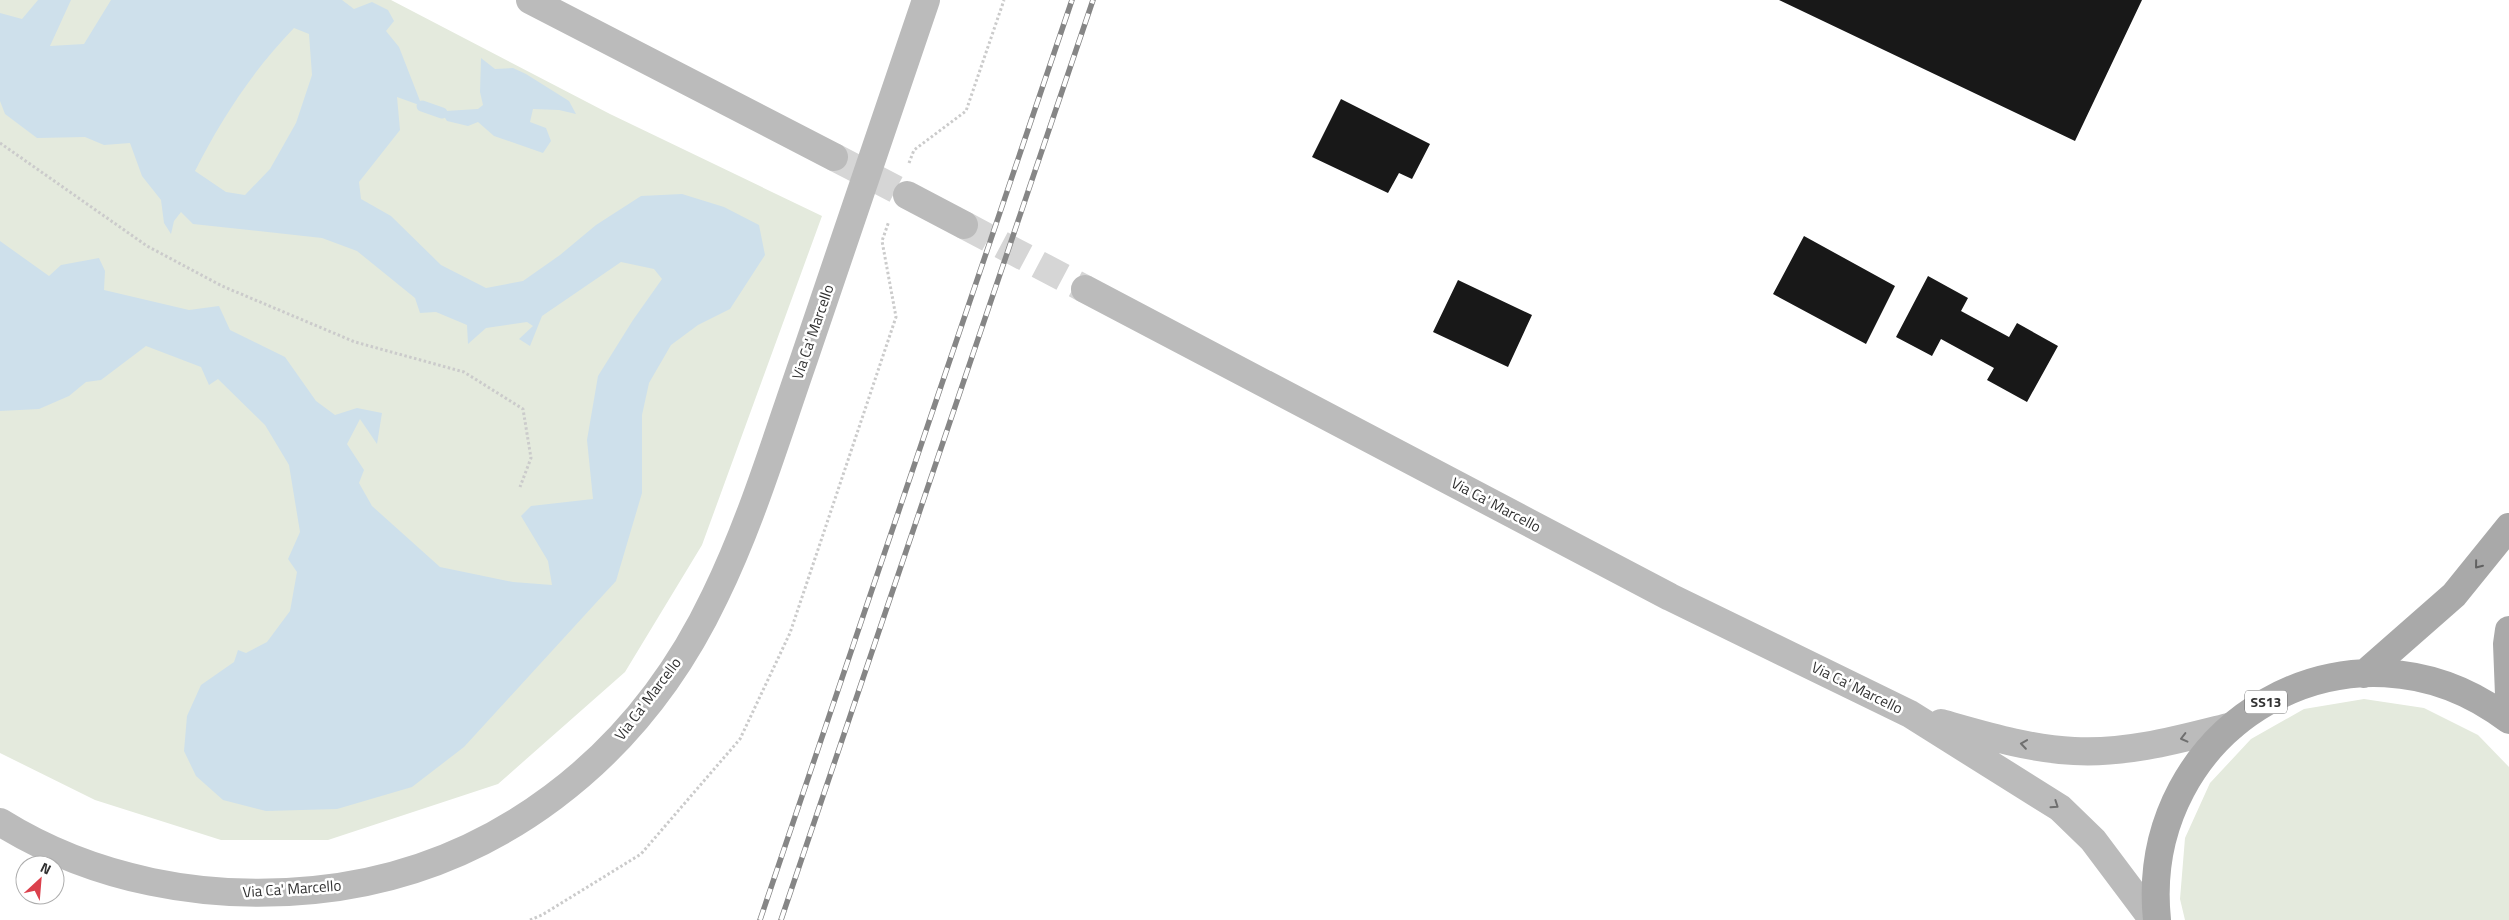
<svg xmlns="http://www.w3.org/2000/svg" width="2509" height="920" font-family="'Titillium Web',sans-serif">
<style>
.green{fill:#e4eadd}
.water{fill:#cee0eb;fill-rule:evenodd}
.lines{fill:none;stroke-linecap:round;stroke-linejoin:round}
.stream{stroke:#cee0eb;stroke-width:11}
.building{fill:#181818}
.secondary-tunnel{stroke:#d6d6d6;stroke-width:28;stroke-dasharray:28 14;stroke-linecap:butt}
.path{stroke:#cbcbcb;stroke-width:3;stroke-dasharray:2.5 2.5;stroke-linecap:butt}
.secondary{stroke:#bbb;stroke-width:28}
.primary{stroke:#a9a9a9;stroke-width:28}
.rail-casing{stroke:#868686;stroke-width:5.5}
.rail{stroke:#fff;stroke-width:4;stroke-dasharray:11;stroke-linecap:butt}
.oneway{stroke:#616161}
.oneway2{stroke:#6f6f6f}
.labels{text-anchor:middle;stroke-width:5;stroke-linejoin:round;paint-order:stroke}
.shield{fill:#fff;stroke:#6f6f6f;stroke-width:1}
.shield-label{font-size:14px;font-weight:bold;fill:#313131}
.street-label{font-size:15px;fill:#313131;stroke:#fff}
</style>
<rect width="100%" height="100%" fill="#fff"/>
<!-- green -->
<path class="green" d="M0,0h391l219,114 212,102 -120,329 -77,127 -127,112 -170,56h-107l-126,-40 -95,-47z
M2364,699l60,9 54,27 31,32v153h-324l-5,-21 5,-61 25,-55 41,-44 53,-30z"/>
<!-- water -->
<path class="water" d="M38,0h33l-21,46 34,-2 27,-44h231l12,9 18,-7 16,8 6,11 -8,10 13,16 23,59 -25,-9 3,33 -41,52 2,17 30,17 50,49 45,23 37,-7 37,-26 36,-30 45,-29 41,-2 42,13 35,18 6,30 -35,54 -32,16 -27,20 -22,38 -7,32v78l-26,88 -152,166 -52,40 -75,22 -71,2 -43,-11 -27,-24 -12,-25 3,-35 14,-31 33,-23 4,-12 8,3 21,-11 23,-31 7,-39 -9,-13 12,-27 -11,-67 -24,-40 -47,-46 -9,6 -8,-18 -55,-21 -45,34 -15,2 -17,14 -30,13 -39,2v-170l49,35 12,-11 38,-7 6,13 -1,19 85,20 30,-4 11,24 55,27 31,44 19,14 22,-7 25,5 -5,31 -17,-25 -13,25 17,26 -5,13 13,23 68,61 73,15 39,3 -4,-24 -27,-45 10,-10 62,-7 -6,-59 11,-64 35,-56 29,-41 -8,-10 -33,-7 -79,54 -12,30 -11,-7 14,-13 -6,-4 -41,6 -18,16 -1,-19 -31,-13 -16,1 -5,-15 -58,-47 -35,-13 -129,-14 -12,-12 -7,9 -3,13 -7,-11 -3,-23 -19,-24 -12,-33 -26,2 -19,-8 -48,1 -32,-24 -5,-13v-88l22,6zM294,28l15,6 3,41 -16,48 -26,46 -25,26 -19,-3 -31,-21c26,-52 59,-102 99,-143z
M481,58l14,11 18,-1 13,6 43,27 7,13 -17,-4 -26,-1 -3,13 16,6 5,13 -8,12 -49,-17 -16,-14 -10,4 -21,-5 -5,-8 3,-2 33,-2 5,-4 -3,-13z"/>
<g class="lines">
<!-- stream -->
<path class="stream" d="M422,106l20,7"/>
</g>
<!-- building -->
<path class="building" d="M1779,0h363l-67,141z
M1341,99l89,45 -18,35 -13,-6 -11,20 -76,-36z
M1804,236l91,50 -29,58 -93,-50z
M1928,276l40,22 -7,13 48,26 8,-14 41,23 -31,56 -40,-22 7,-12 -53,-29 -9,17 -36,-19z
M1458,280l74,35 -24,52 -75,-35z"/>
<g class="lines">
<!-- secondary-tunnel -->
<path class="secondary-tunnel" d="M834,157l73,38
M964,225l121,64"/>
<!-- path -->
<path class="path" d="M0,143l147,103 75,40 133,56 109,30 59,37 8,49 -11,29
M909,163l5,-13 52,-39 38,-111
M530,920l12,-5 99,-61 99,-115 50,-106 106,-316 -14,-76 7,-20"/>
<!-- secondary -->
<path class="secondary" d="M530,0l304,157
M907,195l57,30
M1085,289l585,308 240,117 150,94 33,32 60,80
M1941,723c43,12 88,26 133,28 54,3 106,-12 158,-25
M0,822c93,58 206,79 314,68 180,-18 324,-132 401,-294 37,-76 61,-157 89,-237 41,-119 81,-239 122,-359"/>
<!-- primary -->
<path class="primary" d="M2509,630l-2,14 2,51
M2364,674l90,-79 55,-68
M2157,920c-20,-195 195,-320 352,-200"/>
<!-- rail casing -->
<g class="rail-casing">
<path id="rail" d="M760,920l312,-920
M781,920l312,-920"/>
</g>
<!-- rail -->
<use href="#rail" class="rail"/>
</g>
<!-- one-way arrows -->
<defs><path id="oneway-chevron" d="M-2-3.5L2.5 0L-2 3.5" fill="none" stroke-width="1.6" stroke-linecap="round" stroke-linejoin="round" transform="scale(1.25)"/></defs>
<use class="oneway" href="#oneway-chevron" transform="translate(2478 565) rotate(129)"/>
<g class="oneway2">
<use href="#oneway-chevron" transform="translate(2184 738) rotate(166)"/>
<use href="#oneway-chevron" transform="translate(2024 744) rotate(-172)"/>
<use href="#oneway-chevron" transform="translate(2055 805) rotate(34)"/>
</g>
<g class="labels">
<!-- shield labels -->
<rect class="shield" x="2245" y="690.5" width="42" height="23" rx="4"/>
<g class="shield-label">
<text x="2266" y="707">SS13</text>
</g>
<!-- street labels -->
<g class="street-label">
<text transform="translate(813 332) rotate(-71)" y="5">Via Ca' Marcello</text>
<text transform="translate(1496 505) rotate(28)" y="5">Via Ca' Marcello</text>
<text transform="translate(1857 688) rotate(26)" y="5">Via Ca' Marcello</text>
<text transform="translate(648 699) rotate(-53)" y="5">Via Ca' Marcello</text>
<text transform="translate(292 889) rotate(-4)" y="5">Via Ca' Marcello</text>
</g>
</g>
<!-- north arrow -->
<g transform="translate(40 880) rotate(26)"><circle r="24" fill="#ffffff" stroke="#adadad"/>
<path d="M0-4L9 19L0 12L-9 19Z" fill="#db404c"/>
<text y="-8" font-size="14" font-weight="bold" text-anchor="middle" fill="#313131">N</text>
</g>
</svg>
